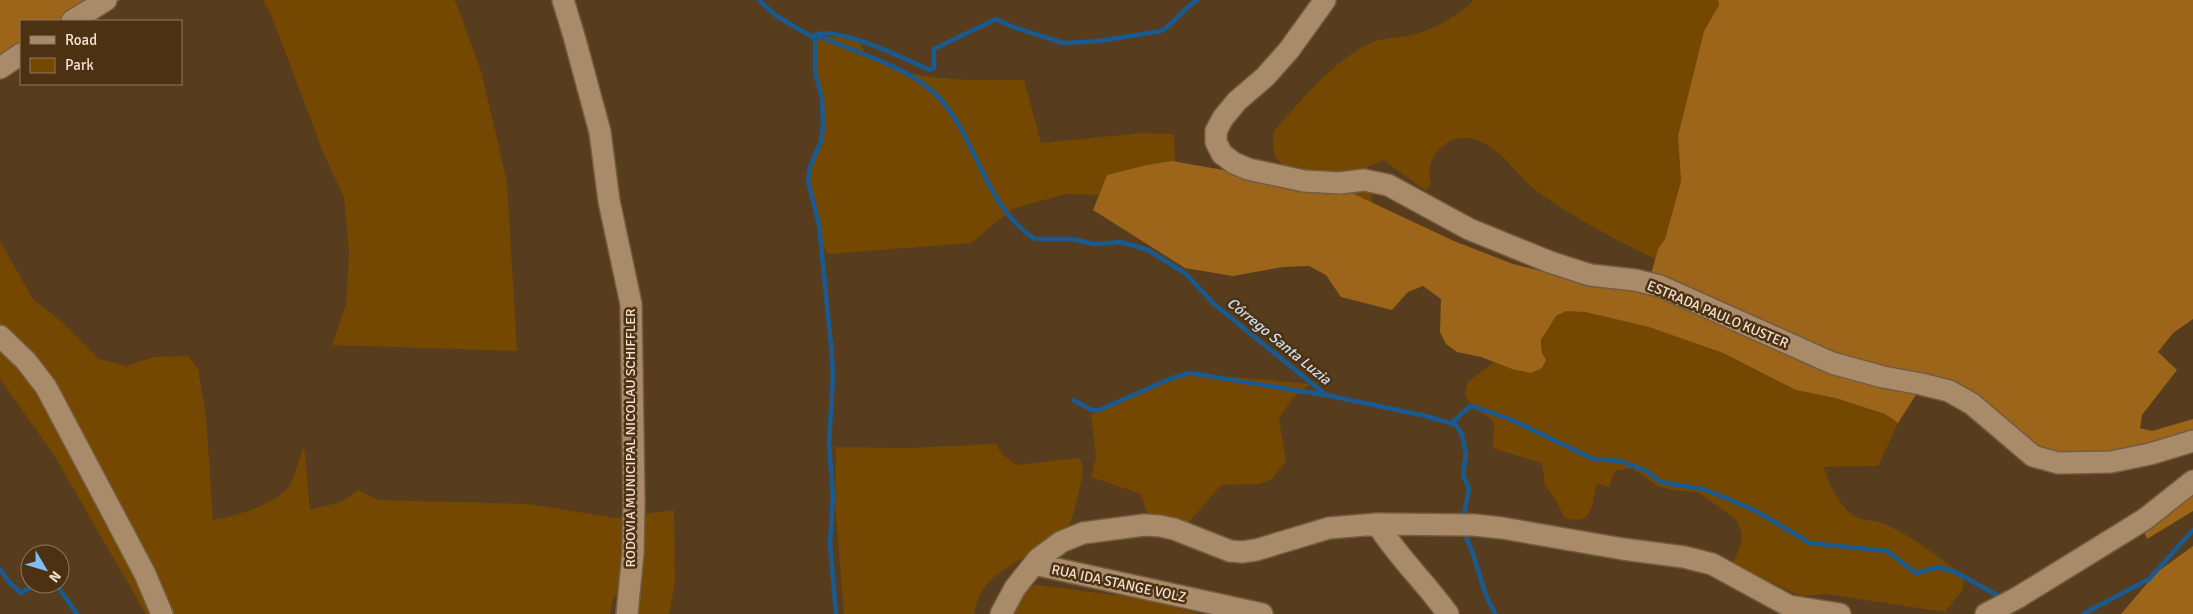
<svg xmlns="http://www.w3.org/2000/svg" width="2193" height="614" font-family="Signika,sans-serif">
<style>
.green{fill:#754802}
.forest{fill:#9c651a}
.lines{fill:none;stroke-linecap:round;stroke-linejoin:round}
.stream{stroke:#195a91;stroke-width:4.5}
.minor-casing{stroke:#735c40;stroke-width:24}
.minor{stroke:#a98b6a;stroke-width:21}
.labels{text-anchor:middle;stroke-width:5;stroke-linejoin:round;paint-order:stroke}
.street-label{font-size:14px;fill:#f3e2d1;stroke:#4c3213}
.water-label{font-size:15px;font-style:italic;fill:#ccdff2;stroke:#4c3213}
</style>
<rect width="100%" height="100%" fill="#573d1e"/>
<!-- green -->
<path class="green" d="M263,0h192l26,71 26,111 10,169 -185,-6 14,-40 3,-52 -5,-56 -19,-40 -53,-140z
M1474,0h244l1,5 -15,26 -26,105 3,45 -16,58 -7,10 -3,10c-41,-20 -81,-41 -118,-68 -20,-15 -34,-40 -57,-50 -22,-10 -44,4 -50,25 -1,6 0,13 1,19l-6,5 -42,-30 -15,7 4,36 -46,-22 -40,-12 -12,-14 -1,-23c28,-31 61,-73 100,-90 11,-5 26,-4 38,-7 23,-5 46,-19 63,-35z
M820,37h37c2,4 4,10 7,14 31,33 117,29 160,29l17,63 101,-10 32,1 1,28 -28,3 -40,10 -8,20 -34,-1 -53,15 -41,34 -143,11 -10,-18v-21l-4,-20 -7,-9 4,-18 11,-29 2,-25 -6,-23 -5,-44z
M0,241l33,58 30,24 36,36 28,7 27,-9 34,-1 10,13 8,48 7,103c20,-3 60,-15 74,-31 7,-7 13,-33 17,-44l6,65 31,-8 17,-12 20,10 150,4 88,14 58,-8 1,72 -6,32h-40l-5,-21 -11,4 -3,17h-464l-92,-159 -54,-76z
M1566,310l19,2 64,15 74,26 73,37 39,8 50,16 13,9 -20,43 -54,1c3,14 17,41 30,49 7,5 23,4 33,9 29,13 52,33 77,52l-1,12 -18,23 -118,-18 -26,2 -26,-12 -44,-15 11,-28 -1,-10 -4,-11 -39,-28 -27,-2 -15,-5 -24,-17 -17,3 -6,16 -12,-4c-6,20 -2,45 -33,34l-7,-15 -12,-17 -3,-22 -48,-14c-3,-10 1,-17 0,-27 -14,-13 -20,-10 -29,-28l3,-12 26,-20 18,7 30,-16c-2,-19 7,-34 24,-43z
M1189,373l121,11 -17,14 -14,20 7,43 -14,18 -13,5 -38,1 -34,39 -38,-5 -8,-25 -50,-17 5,-20 -5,-43z
M996,444l6,10 14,11 64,-7c5,13 2,20 -1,33 -3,12 -6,31 -14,40 -22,22 -65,33 -82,58 -5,7 -7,17 -9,25h-130l-9,-112 1,-55 72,1z
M1038,585l106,14 55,15h-210c11,-25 25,-24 49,-29z"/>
<!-- forest -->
<path class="forest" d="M0,0h120l-37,21h-62v37l-21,13z
M1718,0h475v319l-20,14 -15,19 19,18 -35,45 -2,13 12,3 41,-12v26l-119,23 -101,-52 -30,-21 -24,-5 -21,33 -13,-9 -50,-16 -39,-8 -73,-37 -74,-26 -64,-15 -19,-1 -10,5 -15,24 1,13 4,7 -4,8 -11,5 -19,-4 -31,-12 -24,-5 -11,-8 -6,-12 1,-33 -18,-13 -15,6 -16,18 -51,-13 -15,-22 -17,-9 -26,1 -50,9 -48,-8 -92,-58 14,-35 40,-10 25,-4 80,14 74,6 128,60 59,23 56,14h81l8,-29 7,-10 16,-58 -3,-45 26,-105 15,-26z
M2193,484v27l-46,28 -10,-25z
M2193,546v68h-72l35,-41z"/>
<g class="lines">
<!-- stream -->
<path class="stream" d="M759,0l16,15 39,23
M815,35c38,16 101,34 127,66 36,42 44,107 93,138h38l21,5 27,-2 27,8 38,24 28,30 112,91 100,21 30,9 6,10 4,19 -3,21 6,14 -5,26
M815,35v38l7,25 1,29 -2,14 -11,26 -2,14 11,44 12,120 2,31 -4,68 4,52 -3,48 6,70
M815,35c22,-10 92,25 115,35l4,-2v-19l62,-30 17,8 50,16 36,-2 62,-10c14,-8 22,-22 36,-31
M1073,400l19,10h7l73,-32 18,-5 134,22
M1451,423c8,-4 12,-14 21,-17l40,14 81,39 27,2 25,9 16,12 42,7 23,9 30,13 54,32 77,8 29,22 22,-6 17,5 42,23
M1466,537c13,25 14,54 30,77
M0,569l9,13 12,11 15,-9
M56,584l21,30
M2083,614l66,-35 44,-49"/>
<!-- minor casing -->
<g class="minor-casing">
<path id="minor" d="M563,0l11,36 26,96 9,69 22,103 3,199 -1,50 -6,61
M1325,0l-36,50 -24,27 -28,24 -14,17 -7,13v11l6,12 12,9 14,6 56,12 36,2 24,-3 24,5 81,44 81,33 40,13 45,5 25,6 172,77 51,14 38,7 28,7 23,13 61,52 25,7 53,-1 39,-8 43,-13
M72,21l34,-21
M0,68l21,-14
M0,336l26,25 20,26 99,187 17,40
M1377,524c21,33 48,58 71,90
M1034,564l228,50
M1001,614l14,-26 23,-29 23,-17 22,-9 61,-8 16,1 14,3 56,22 12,1 14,-2 73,-22 48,-4 97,1 28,3 121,21 61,8 28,7 77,42 51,8
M1986,614l31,-16 128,-79 48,-38"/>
</g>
<!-- minor -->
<use href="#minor" class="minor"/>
</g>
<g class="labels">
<!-- street labels -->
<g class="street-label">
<text transform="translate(1718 314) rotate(23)" y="5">ESTRADA PAULO KUSTER</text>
<text transform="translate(630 438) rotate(-90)" y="5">RODOVIA MUNICIPAL NICOLAU SCHIFFLER</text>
<text transform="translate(1119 583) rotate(12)" y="5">RUA IDA STANGE VOLZ</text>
</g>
<!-- water labels -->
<g class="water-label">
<text transform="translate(1279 341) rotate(39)" y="5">Córrego Santa Luzia</text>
</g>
</g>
<!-- legend -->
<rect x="20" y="20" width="162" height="65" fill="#4c3213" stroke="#8f785f"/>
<rect x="30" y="36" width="25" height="8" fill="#a98b6a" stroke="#8f785f"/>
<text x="65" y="45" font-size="15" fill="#f3e2d1">Road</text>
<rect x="30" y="58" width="25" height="15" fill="#754802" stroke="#8f785f"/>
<text x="65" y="70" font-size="15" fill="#f3e2d1">Park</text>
<!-- north arrow -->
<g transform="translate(45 569) rotate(128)"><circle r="24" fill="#4c3213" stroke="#8f785f"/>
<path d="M0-4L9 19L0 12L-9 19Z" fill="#80bdfa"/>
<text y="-8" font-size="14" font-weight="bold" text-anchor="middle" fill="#f3e2d1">N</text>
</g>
</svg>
